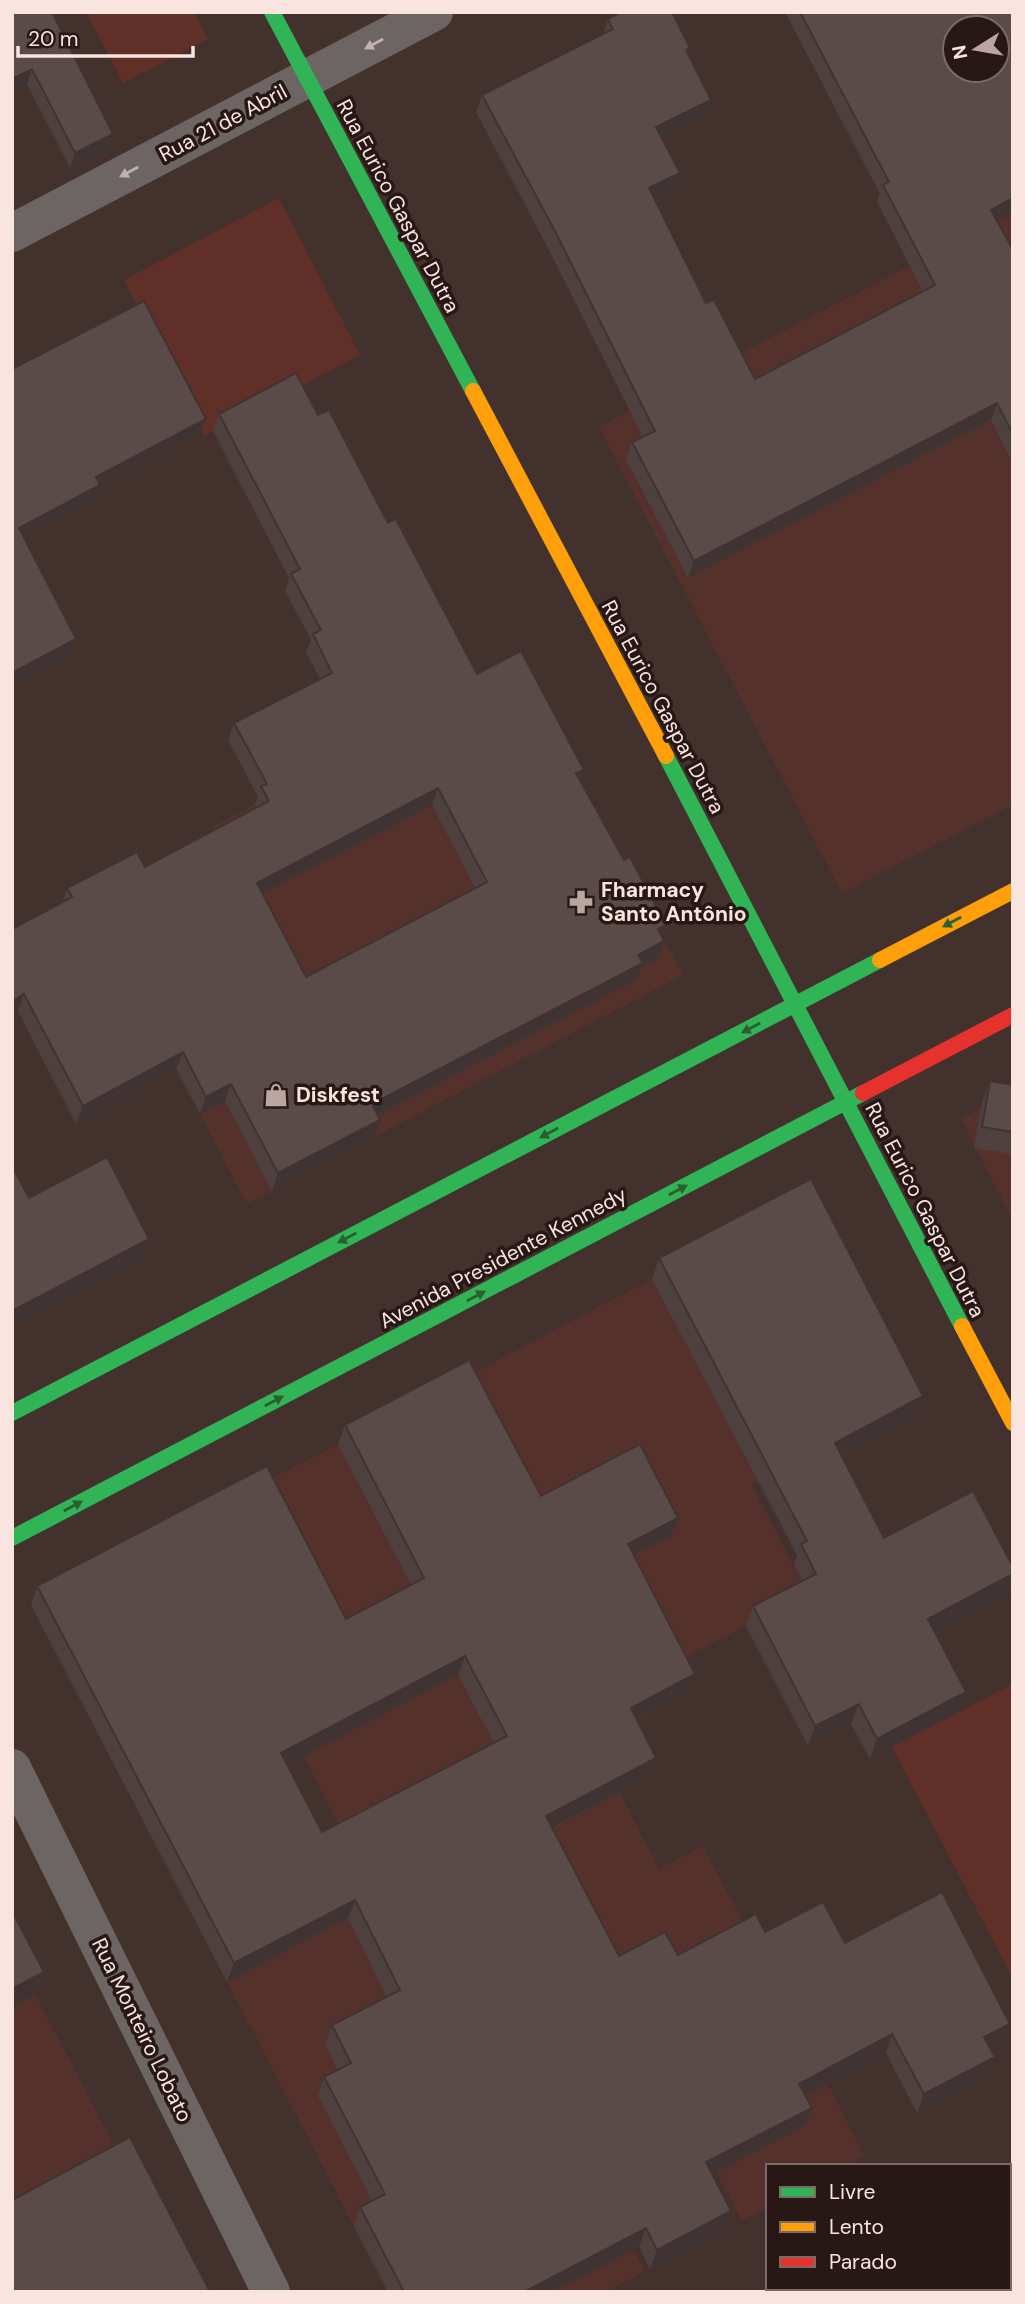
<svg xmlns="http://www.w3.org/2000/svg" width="1025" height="2304" font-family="'DM Sans',sans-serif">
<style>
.built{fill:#55312b}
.green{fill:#602f28}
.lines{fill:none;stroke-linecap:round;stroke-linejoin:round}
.street{stroke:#6d6564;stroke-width:38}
.fast{stroke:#30b455;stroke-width:16}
.slow{stroke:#ff9f0a;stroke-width:16}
.jam{stroke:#e5322d;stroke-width:16}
.wall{fill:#4d403f;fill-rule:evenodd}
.shaded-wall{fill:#3f3433}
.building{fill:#5a4b49;stroke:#3f3433;stroke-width:2;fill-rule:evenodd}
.oneway{fill:#c2b1ae}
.oneway2{fill:#2b5e32}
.labels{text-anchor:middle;stroke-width:7;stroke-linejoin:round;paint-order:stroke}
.street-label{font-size:21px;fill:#fae4e0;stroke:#271816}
.poi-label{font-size:21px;font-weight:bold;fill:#fae4e0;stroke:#271816;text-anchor:start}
</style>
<rect width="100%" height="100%" fill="#43312e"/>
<!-- built -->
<path class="built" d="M1013,212v593l-171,88 -243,-466z
M521,664l162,311 -436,229 -96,-184 99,-119 -38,-74z
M1013,1092v128l-52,-101z
M804,1199l112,217 -146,78 -5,1 -7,-14 -7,3 57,109 -229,121 80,155 44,-23 162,310 -18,10h-79v41l-26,14 -82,-156 -96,51 81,155 -39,21h-218l-195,-376 152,-80 -89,-171 4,-180z
M12,1949l105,202 -105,141z"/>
<!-- green -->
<path class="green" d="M86,12h108l14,27 -85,44z
M279,198l81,157 -156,81 -80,-156z
M1013,1684v295l-121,-232z"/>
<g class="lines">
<!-- street -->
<path class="street" d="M12,233l422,-221
M12,1768l259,524
M1009,2196l4,-1
M826,2292l7,-4"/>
<!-- fast -->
<path class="fast" d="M272,12l201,379
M666,756c100,189 197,380 296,570
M12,1413l868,-453
M12,1538l851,-445"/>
<!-- slow -->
<path class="slow" d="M473,391l193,365
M880,960l133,-69
M962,1326l51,97"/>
<!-- jam -->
<path class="jam" d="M863,1093l150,-78"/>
</g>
<!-- wall -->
<path class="wall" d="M785,12h228l-16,208 16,30v213l-22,-43 -303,158 -62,-119 6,-17 11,-5 -93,-185 -74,-140 6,-17 121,-61 5,-15 82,29 -2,5 17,64 -43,21 12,53 -19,9 51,103 49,76 168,-88 -46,-89 3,-8z
M53,15l60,119 -5,15 -38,19 -43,-84 -15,7z
M219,414l99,1 70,108 89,151 107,96 -4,10 82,157 -4,22 -17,8 -4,13 -259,135 -4,22 -102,54 -47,-90 -25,13 -24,-45 -100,55 -58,-113 -6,4 50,-112 5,-15 78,-21 112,-59 -2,-4 3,-7 -30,-57 6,-17 86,-44 -14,-27 5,-12 -26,-49 4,-13 -76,-147zM432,805l43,83 -169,89 -43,-83z
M990,1081l23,4v69l-39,-6 8,-46z
M659,1258l264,138 -7,20 -75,40 43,82 124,55 -73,39 31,60 -8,20 -88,47 -19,-35 -43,22 -62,-120 7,-20 49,-25 -8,-17 3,-9 -145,-276z
M345,1425l196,71 130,40 -37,20 61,118 -7,19 -51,27 19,38 -7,19 -96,51 66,128 59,-1 87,-23 80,11 165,81 -7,19 -13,6 -2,26 -71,38 -31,-60 -80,43 6,12 -7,18 -93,48 13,56 -75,39 -11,-22 -86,45h-165l-34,-66 6,-19 12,-6 -54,-105 6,-19 14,-7 -13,-26 7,-19 55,-28 -39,-79 -121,64 -196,-377 6,-19 309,33 65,-34 -73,-141zM458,1675l36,68 -172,89 -35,-67z"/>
<!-- shaded-wall -->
<path class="shaded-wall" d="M32,69l-5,15 -15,7v-12z
M711,100l-6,17 -55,27 6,-17z
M113,134l-5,15 -38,19 5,-15z
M680,173l-6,18 -31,15 6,-18z
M1013,198v14l-28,15 6,-17z
M997,403l-6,17 -303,158 6,-17z
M206,419l-6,15 -100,53 -5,12 -82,44 6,-15 77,-51z
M76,639l-5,15 -59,31v-12z
M584,770l-7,17 -1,-14z
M438,788l-6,17 -181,95 6,-17z
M666,925l-6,17 -2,-13z
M664,941l-6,18 -17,8 -4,13 -271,141 6,-17 266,-149z
M24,994l-6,17 -6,4v-14z
M183,1052l-7,17 -100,55 7,-18z
M231,1084l-6,17 -25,13 6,-17z
M380,1120l-6,17 -102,54 6,-18z
M149,1239l-7,19 -130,68v-15z
M923,1396l-7,20 -89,47 8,-20z
M678,1518l-7,18 -50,26 7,-18z
M1013,1574v7l-5,12 -87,46 7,-20z
M465,1656l-7,19 -184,97 7,-19z
M695,1674l-7,19 -64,33 7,-18z
M966,1692l-8,20 -88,47 7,-20z
M859,1704l-8,20 -43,22 7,-20z
M656,1758l-7,19 -109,57 6,-18z
M355,1900l-7,18 -121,64 7,-19z
M44,1972l-8,22 -24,13v-18z
M1010,2024l-7,19 -26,13 7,-19z
M892,2034l-6,19 -93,50 6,-19z
M995,2057l-7,18 -71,38 7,-19z
M812,2108l-7,18 -106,55 7,-19z
M731,2211l-6,19 -75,39 7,-19z
M646,2228l-7,19 -86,45h-29z"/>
<!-- building -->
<path class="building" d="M12,12h40l61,122 -38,19 -43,-84 -20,10z
M621,12h51l18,36 -4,2 25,50 -55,27 24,46 -31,15 57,115 8,-3 41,79 180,-94 -52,-100 6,-3 -89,-170h213v186l-22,12 22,40v184l-16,-31 -303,158 -62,-119 23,-11 -98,-196 -75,-140 131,-66 -5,-10zM955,28h42v42h-42z
M144,301l62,118 -110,58 4,8 -81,43 57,111 -64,34v-304z
M296,373l22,42 11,-5 59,113 8,-4 81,155 44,-23 63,119 -8,3 48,87 6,-3 36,68 -8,4 6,12 -26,14 5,8 -271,141 8,16 -102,53 -47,-89 -25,13 -23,-45 -100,54 -59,-112 -12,7v-72l60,-32 -5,-9 70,-36 8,15 124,-66 -8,-15 6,-2 -33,-61 98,-50 -19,-39 8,-4 -30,-56 9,-5 -81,-155zM438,788l49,94 -181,95 -49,-94z
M990,1081l23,4v47l-31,-5z
M107,1157l42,82 -137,72v-145l17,32z
M811,1179l112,217 -88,47 49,95 89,-47 40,76v7l-85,45 38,73 -89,47 -18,-35 -44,22 -62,-120 63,-32 -15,-30 6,-3 -148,-283z
M469,1360l72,136 99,-52 38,74 -50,26 67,130 -64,34 25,50 -110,58 73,140 46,-24 13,23 78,-41 9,18 58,-30 22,41 97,-51 68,132 -26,13 11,20 -71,37 -32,-60 -93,50 13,24 -106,54 25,49 -74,39 -11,-22 -122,64h-120l-44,-85 25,-13 -61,-117 27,-14 -19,-38 68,-35 -45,-90 -121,63 -197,-377 230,-120 79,153 78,-41 -79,-153zM465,1656l42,80 -185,96 -41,-79z
M12,1911l32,61 -32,17z
M130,2137l80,155h-198v-92z"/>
<!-- one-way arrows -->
<defs><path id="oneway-solid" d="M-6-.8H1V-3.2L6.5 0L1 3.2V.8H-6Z" transform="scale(1.75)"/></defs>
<g class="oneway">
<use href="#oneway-solid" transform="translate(374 44) rotate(152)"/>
<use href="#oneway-solid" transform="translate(129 172) rotate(152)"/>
</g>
<g class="oneway2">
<use href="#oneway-solid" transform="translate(952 922) rotate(152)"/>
<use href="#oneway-solid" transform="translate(751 1028) rotate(152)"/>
<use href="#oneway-solid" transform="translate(549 1133) rotate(152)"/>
<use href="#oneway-solid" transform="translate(678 1190) rotate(-28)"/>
<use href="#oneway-solid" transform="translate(347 1238) rotate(152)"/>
<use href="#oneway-solid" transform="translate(476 1296) rotate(-28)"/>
<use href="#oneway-solid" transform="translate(274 1401) rotate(-28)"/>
<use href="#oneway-solid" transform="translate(73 1506) rotate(-28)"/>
</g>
<!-- icons -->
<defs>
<g id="pharmacy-bare" transform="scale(1.89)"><path d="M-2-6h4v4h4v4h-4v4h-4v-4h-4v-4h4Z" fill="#baa5a2" stroke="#271816" stroke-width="2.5" paint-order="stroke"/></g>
<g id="shop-bare" transform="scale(1.89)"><path d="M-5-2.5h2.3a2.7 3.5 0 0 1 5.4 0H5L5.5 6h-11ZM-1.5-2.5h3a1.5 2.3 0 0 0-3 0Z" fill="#baa5a2" stroke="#271816" stroke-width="2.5" paint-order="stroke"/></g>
</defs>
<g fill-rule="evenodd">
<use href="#pharmacy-bare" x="581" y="902"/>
<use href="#shop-bare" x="276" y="1095"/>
</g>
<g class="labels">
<!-- street labels -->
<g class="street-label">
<text transform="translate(223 123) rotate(-28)" y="7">Rua 21 de Abril</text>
<text transform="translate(398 206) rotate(62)" y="7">Rua Eurico Gaspar Dutra</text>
<text transform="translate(663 707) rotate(62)" y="7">Rua Eurico Gaspar Dutra</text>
<text transform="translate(925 1210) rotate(63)" y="7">Rua Eurico Gaspar Dutra</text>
<text transform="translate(503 1258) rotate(-28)" y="7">Avenida Presidente Kennedy</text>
<text transform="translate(142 2030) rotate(64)" y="7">Rua Monteiro Lobato</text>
</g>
<!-- poi labels -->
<g class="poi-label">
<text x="601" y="897">Fharmacy<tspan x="601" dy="24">Santo Antônio</tspan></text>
<text x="296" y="1102">Diskfest</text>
</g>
</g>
<!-- border -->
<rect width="1025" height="2304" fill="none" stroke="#fae4e0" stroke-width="28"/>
<!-- legend -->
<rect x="766" y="2164" width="245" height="126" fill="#271816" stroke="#7b6a67" stroke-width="2"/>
<rect x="780" y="2187" width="35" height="10" fill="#30b455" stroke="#7b6a67" stroke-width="2"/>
<text x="829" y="2199" font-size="21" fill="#fae4e0">Livre</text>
<rect x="780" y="2222" width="35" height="10" fill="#ff9f0a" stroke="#7b6a67" stroke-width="2"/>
<text x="829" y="2234" font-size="21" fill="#fae4e0">Lento</text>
<rect x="780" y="2257" width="35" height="10" fill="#e5322d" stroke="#7b6a67" stroke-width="2"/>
<text x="829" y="2269" font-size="21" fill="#fae4e0">Parado</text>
<!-- north arrow -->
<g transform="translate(976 49) rotate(259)"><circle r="33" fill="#271816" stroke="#7b6a67" stroke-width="2"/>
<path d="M0-5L12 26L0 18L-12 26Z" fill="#baa5a2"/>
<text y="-10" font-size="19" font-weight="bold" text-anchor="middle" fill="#fae4e0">N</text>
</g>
<!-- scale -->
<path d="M18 46v10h175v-10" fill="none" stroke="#fae4e0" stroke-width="3.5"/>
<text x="28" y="46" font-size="21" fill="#fae4e0" stroke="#271816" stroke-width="5" paint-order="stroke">20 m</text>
</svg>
